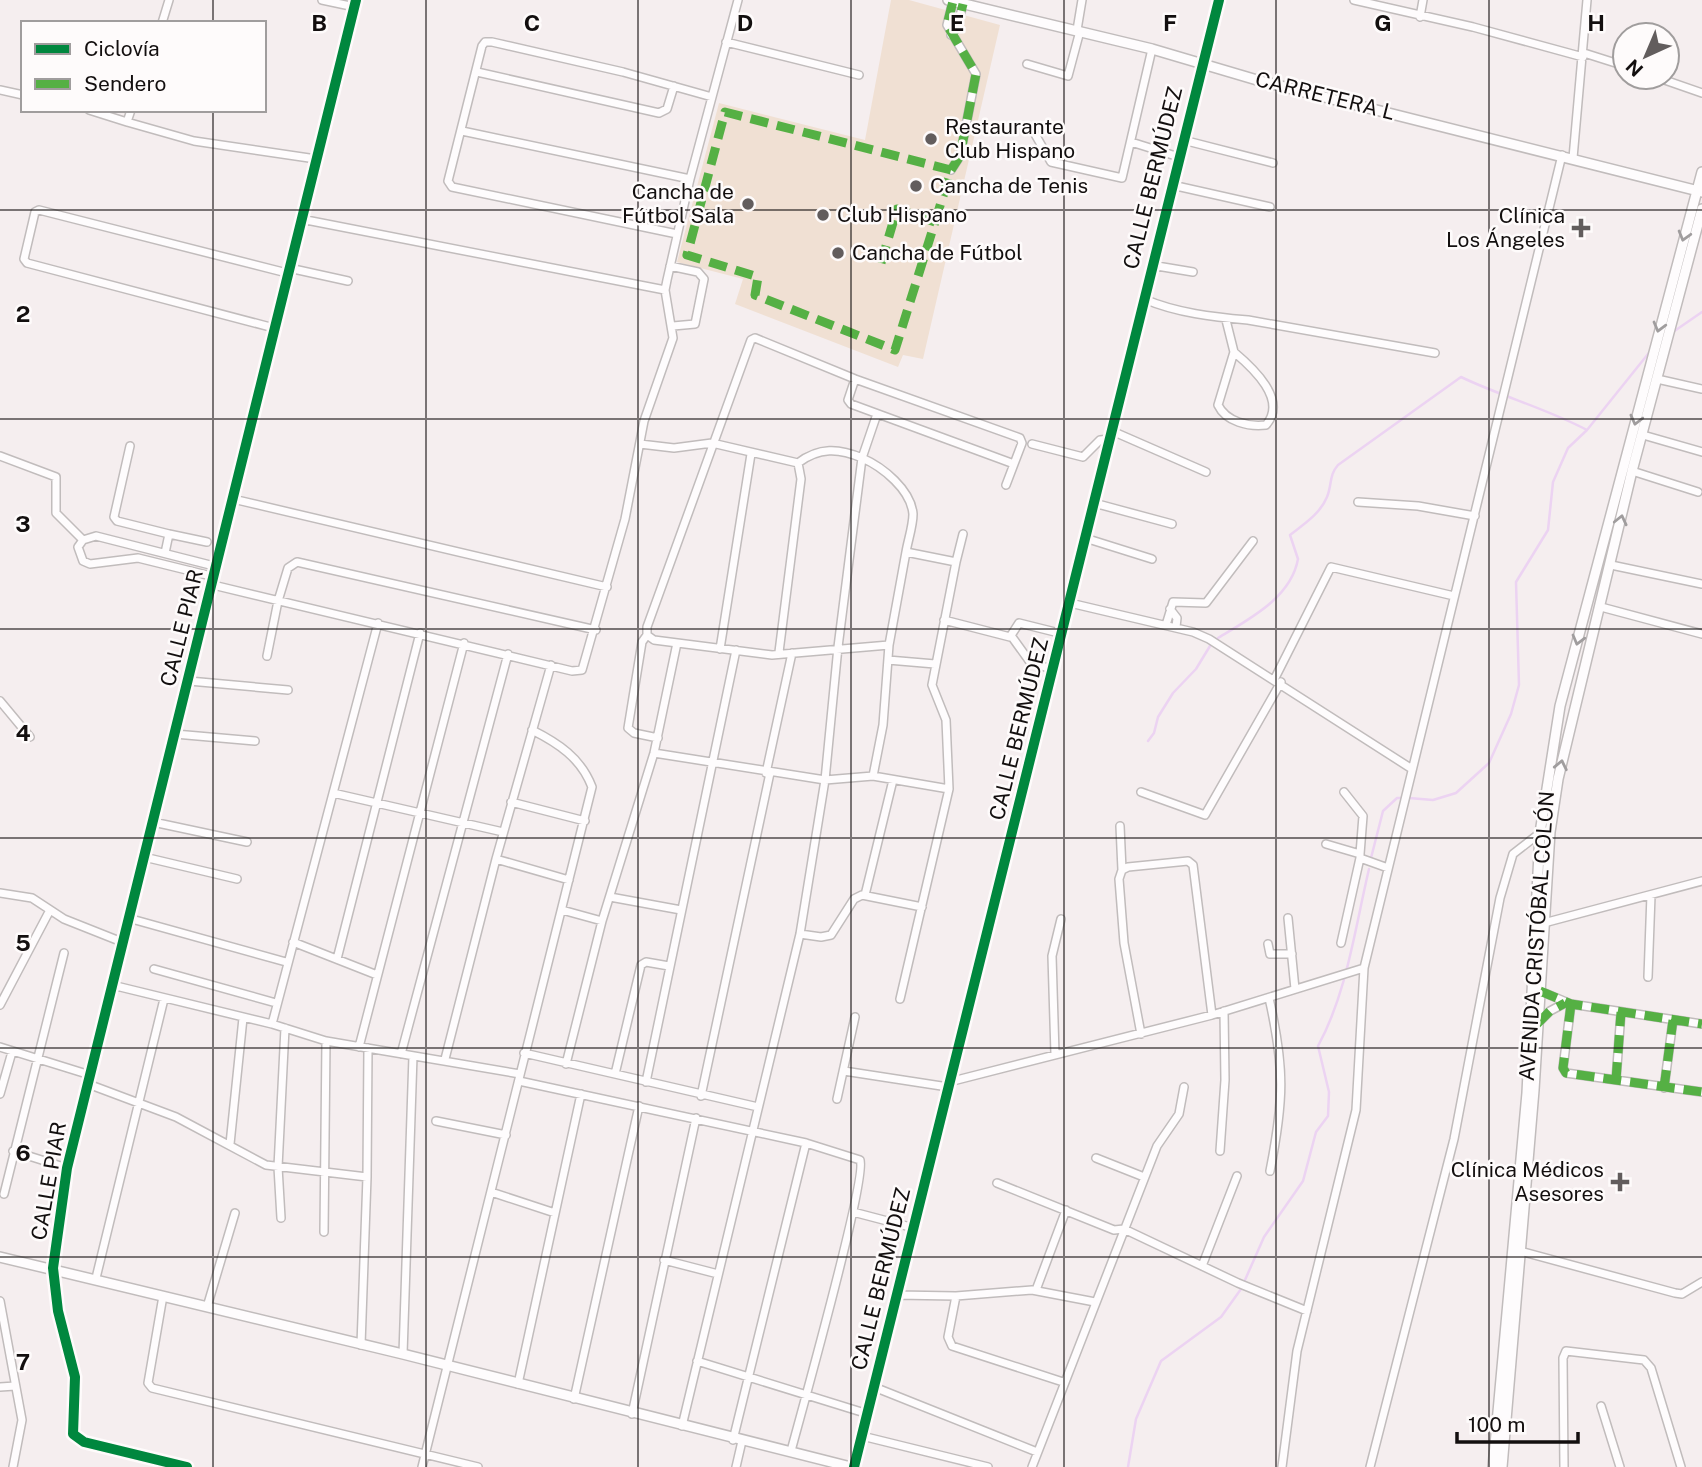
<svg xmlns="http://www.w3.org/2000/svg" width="1702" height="1467" font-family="'Public Sans',sans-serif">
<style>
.park{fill:#f0e0d3}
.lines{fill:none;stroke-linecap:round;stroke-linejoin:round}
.stream{stroke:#ecd3f2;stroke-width:2.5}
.minor-casing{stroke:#c1bcbc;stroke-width:10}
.tertiary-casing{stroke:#c1bcbc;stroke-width:12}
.minor{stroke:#fefcfd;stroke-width:7}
.tertiary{stroke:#fefcfd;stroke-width:9}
.quiet{stroke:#55b044;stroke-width:9;stroke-dasharray:18 9;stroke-linecap:butt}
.cycleway-casing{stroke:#fefbfb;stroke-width:15}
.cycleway{stroke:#00873e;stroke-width:10}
.oneway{stroke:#a09d9e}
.grid{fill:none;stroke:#130f0f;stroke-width:2;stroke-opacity:0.55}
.poi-dot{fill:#625d5d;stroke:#fefbfb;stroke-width:2.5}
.labels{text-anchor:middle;stroke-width:5;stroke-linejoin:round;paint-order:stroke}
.street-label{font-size:21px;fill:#130f0f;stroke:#fefbfb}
.poi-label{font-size:21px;fill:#130f0f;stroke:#fefbfb;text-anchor:start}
.grid-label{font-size:23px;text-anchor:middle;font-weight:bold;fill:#130f0f;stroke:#fefbfb;stroke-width:5;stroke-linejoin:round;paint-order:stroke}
</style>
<rect width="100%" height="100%" fill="#f5eeef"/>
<!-- park -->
<path class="park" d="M891,0h18l91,25 -77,334 -20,-4 -5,12 -163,-63 8,-25 -66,-17 42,-159 146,37z"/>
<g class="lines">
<!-- stream -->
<path class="stream" d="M1673,332l29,-20
M1218,638c31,-19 73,-40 80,-79l-8,-24c14,-11 30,-21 37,-38 5,-12 2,-22 11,-32l123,-88c42,20 84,31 126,53
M1148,741l6,-8 4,-16 15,-24 23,-24 14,-23
M1409,798l24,2 23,-7 33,-30 22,-49 8,-29 -3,-103 32,-52 5,-48 15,-34 19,-18 65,-81
M1371,858l12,-47 14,-13h5
M1245,1280l19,-43 39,-56 13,-49 12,-16 1,-24 -11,-46c29,-53 37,-118 51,-177
M1128,1467l8,-48 25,-58 60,-44 20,-28"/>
<!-- minor casing -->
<g class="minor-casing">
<path id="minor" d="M322,0l33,7
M1354,0l119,27 110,30
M1420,17l3,-17
M162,23l7,-23
M1077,30l5,-30
M951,35l6,-7 6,-24
M726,42l133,33
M1584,53l41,13
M1027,64l41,12 12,-45
M477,72l182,41 8,-4 7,-23
M1656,77l46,16
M0,90l23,5
M89,110l38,12
M131,110l-4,12 67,19 122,18
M1032,129l19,33 71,16 30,-129
M462,131l228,48
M1183,140l90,23
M1131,142l48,15
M1573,158l14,-158
M951,170l9,-14 16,-82 -29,-49 6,-24
M1172,185l98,22
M301,219l364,71
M677,234l-225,-47 -4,-6 34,-135 3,-4h7l131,30 89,25
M1151,265l42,7
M670,266l28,6 6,7 -9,45 -22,2
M289,268l59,13
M1144,299c33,14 69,18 104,21l187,33
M1226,320l8,32 -16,53c8,17 31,22 48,20 22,-25 -13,-57 -32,-73
M274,328l-247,-65 -3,-4 11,-47 4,-2 248,63
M855,379l-7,21 3,4 163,60
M1657,379l45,10
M877,414l-15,44c21,9 49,32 51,56 0,12 -5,26 -7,38l50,10 -24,123 14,35 3,69 -49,210
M1112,431l94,41
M1643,435l59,17
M640,444l34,4 38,-5 86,20c21,-16 41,-15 64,-5l-24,189 -13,133 -25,154 -118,492
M1032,444l51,13 17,-17 10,-1
M130,446l-16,71 3,4 52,13
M0,456l56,21v36l27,27
M1632,471l66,21
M233,499l374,88
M1358,502l60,4 57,10
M1094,503l78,21
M1085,538l67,21
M165,553l4,-19 38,8
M956,562l7,-28
M1611,565l91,19
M215,577l-77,-19 -48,6 -7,-3 -5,-14 5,-7 13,-4 122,31
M213,585l359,86 10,-1 43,-151 19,-98 29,-83 -8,-48 2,-10 23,-101 48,-179
M1070,603l123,29 16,7 203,130
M1601,607l101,27
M1170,609l7,9 -1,9
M944,620l66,17 9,-14 44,11
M1166,625l7,-23 33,1 47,-62
M647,635l-5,7 -14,86 6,5 24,5
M1012,637l18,25 24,8
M889,645l-117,10 -118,-15 -7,-5v-8l104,-287 4,-2 100,41 165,59 2,5 -16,42
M720,649l31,-195
M779,652l22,-173 -3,-16
M267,656l11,-55 10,-33 9,-6 299,68
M888,660l47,4
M1275,678l56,-111 123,29
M189,681l99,9
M0,701l30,36
M175,734l80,7
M654,753l171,27 48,-4 76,13
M766,773l26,-120
M873,776l10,-51 6,-80 17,-93
M1141,792l64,23 76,-133
M1344,792l19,24 -3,38
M333,793l170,39
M511,802l74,19
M153,822l94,20
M1120,826l2,44
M1326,844l34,10v4
M144,857l93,22
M496,859l73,21
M0,893l32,5 32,21 58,23
M865,895l28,-115
M610,897l71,13
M562,910l40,11
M128,918l158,44
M1288,918l7,71
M1540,924l162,-43
M800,934l21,3 10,-2 23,-36 8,-4 60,12
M293,942l84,33
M1341,943l19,-85 28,10
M1268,944l2,10h22
M337,959l83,-326
M154,969l122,34
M1648,977l3,-82
M112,985l160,39 54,17 194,33
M1540,991l31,13 131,20
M1269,998c16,71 15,102 1,173
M1571,1004l-8,64 3,5 136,19
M0,1005l50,-95
M1538,1023l12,-12 15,-8
M272,1024l106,-401
M1141,1034l-17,-91 -5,-64 3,-9 6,-3 60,-6 5,4 19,150
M0,1047l90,28
M359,1047l105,-404
M524,1053l234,54
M401,1054l107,-400
M1055,1054l-3,-98 9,-37
M445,1059l51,-200 55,-194
M566,1064l36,-143 52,-168 23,-110
M844,1071l104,16
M615,1074l26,-109 5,-3 23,4
M1616,1080l5,-68
M519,1081l287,62 54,17c8,15 -60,257 -69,291
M646,1082l90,-432
M949,1082l263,-67 152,-47
M88,1084l88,33 90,48 101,12
M1664,1088l9,-68
M0,1094l12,-42
M701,1096l69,-323
M837,1099l18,-82
M436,1121l70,14
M230,1144l13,-126
M13,1151l54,17
M1220,1151l5,-71 -1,-69
M1096,1158l48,19
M997,1183l117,47 10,-1 114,54 69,28
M491,1192l64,21
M4,1194l60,-241
M853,1212l61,16
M281,1218l-3,-51 7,-139
M324,1232l2,-191
M1516,1250l159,43 7,1 20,-12
M664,1260l54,14
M1202,1266l35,-90
M96,1278l68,-279
M1036,1290l30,-80
M896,1295l60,1 76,-6 63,12
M163,1296l-15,87 4,5 326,79
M956,1296l-8,41 4,9 111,36
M0,1301l22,119 -9,47
M207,1307l28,-94
M361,1345l6,-168 1,-129
M403,1354l10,-298
M697,1361l171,53
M518,1384l63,-290
M0,1387l15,-1
M874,1387l163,65
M574,1399l65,-293
M1601,1406l19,61
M632,1414l64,-296
M862,1436l126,31
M733,1440l73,-297
M187,1467l-103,-25 -11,-8 2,-57 -17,-66 -5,-43 14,-100 289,-1168
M422,1467l170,-680c-11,-29 -34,-44 -60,-57
M736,1467l6,-26
M854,1467l365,-1467
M1032,1467l125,-321 22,-32 5,-27
M1282,1467l15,-116 59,-241 8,-142 198,-813
M1370,1467l84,-328 46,-241 13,-44 27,-21
M1564,1467l-1,-109 3,-7 78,9 7,8 30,99"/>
</g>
<!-- tertiary casing -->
<g class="tertiary-casing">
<path id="tertiary" d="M948,0l204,49 105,31 445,112
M0,1257l403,97 448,113
M1493,1467l34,-374 13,-260 20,-127 142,-534
M1502,1467l32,-377 16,-258 8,-53 74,-308 70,-262"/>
</g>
<!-- minor -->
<use href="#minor" class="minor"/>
<!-- tertiary -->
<use href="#tertiary" class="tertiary"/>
<!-- quiet -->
<path class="quiet" d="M951,35l6,-7 6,-24
M951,170l9,-14 16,-82 -29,-49 6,-24
M881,263l16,-54 38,13 -40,128 -140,-55 3,-18 -71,-22 38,-143 226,58 -16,52
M1540,991l31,13 131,20
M1571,1004l-8,64 3,5 136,19
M1537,1024l13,-13 15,-8
M1616,1080l5,-68
M1664,1088l9,-68"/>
<!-- cycleway casing -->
<g class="cycleway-casing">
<path id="cycleway" d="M187,1467l-103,-25 -11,-8 2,-57 -17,-66 -5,-43 14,-100 289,-1168
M854,1467l365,-1467"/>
</g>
<!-- cycleway -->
<use href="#cycleway" class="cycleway"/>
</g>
<!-- one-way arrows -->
<defs><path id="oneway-chevron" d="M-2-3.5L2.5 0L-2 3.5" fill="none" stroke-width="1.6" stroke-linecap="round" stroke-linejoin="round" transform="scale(1.75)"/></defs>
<g class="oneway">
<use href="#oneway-chevron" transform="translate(1684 236) rotate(106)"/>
<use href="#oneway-chevron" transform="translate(1659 327) rotate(105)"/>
<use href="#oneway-chevron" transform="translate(1636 420) rotate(104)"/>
<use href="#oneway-chevron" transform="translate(1621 520) rotate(-77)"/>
<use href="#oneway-chevron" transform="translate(1578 640) rotate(105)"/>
<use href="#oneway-chevron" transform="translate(1561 765) rotate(-78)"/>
</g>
<!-- grid -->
<path class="grid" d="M213,0v23M426,0v1467M638,0v1467M851,0v1467M1064,0v1467M1276,0v1467M1489,0v1467M213,110v1357M0,210h1702M0,419h1702M0,629h1702M0,838h1702M0,1048h1702M0,1257h1702"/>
<!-- markers -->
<g class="poi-dot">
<circle cx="931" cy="139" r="7"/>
<circle cx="916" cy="186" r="7"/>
<circle cx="748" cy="204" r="7"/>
<circle cx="823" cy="215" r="7"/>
<path d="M1577.5 217.5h7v7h7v7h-7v7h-7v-7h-7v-7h7z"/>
<circle cx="838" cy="253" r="7"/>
<path d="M1616.5 1171.5h7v7h7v7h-7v7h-7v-7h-7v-7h7z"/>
</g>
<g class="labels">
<!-- street labels -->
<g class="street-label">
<text transform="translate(1325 96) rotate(14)" y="7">CARRETERA L</text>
<text transform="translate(1153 178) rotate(-76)" y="7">CALLE BERMÚDEZ</text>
<text transform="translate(182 628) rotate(-76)" y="7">CALLE PIAR</text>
<text transform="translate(1019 729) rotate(-76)" y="7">CALLE BERMÚDEZ</text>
<text transform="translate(1537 936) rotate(-86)" y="7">AVENIDA CRISTÓBAL COLÓN</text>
<text transform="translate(49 1181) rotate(-80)" y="7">CALLE PIAR</text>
<text transform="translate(881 1279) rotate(-76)" y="7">CALLE BERMÚDEZ</text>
</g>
<!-- poi labels -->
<g class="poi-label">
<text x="945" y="134">Restaurante<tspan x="945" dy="24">Club Hispano</tspan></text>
<text x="930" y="193">Cancha de Tenis</text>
<text x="734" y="199" text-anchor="end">Cancha de<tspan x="734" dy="24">Fútbol Sala</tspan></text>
<text x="837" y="222">Club Hispano</text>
<text x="1565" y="223" text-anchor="end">Clínica<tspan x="1565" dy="24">Los Ángeles</tspan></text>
<text x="852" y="260">Cancha de Fútbol</text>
<text x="1604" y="1177" text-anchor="end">Clínica Médicos<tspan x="1604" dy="24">Asesores</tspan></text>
</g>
</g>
<g class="grid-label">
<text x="319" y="31">B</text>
<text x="532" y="31">C</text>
<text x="745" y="31">D</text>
<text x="957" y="31">E</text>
<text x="1170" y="31">F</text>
<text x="1383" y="31">G</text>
<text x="1596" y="31">H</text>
<text x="23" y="322">2</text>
<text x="23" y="532">3</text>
<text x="23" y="741">4</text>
<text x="23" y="951">5</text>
<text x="23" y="1161">6</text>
<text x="23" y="1370">7</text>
</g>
<!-- legend -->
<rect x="21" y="21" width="245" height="91" fill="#fefbfb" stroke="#a09d9d" stroke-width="2"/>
<rect x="35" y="44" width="35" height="10" fill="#00873e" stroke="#a09d9d" stroke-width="2"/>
<text x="84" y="56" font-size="21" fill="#130f0f">Ciclovía</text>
<rect x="35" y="79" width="35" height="10" fill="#55b044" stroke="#a09d9d" stroke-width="2"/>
<text x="84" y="91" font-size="21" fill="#130f0f">Sendero</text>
<!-- north arrow -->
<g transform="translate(1646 56) rotate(224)"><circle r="33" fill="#fefbfb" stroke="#a09d9d" stroke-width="2"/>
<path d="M0-5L12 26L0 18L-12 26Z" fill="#625d5d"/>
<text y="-10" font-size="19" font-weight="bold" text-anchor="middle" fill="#130f0f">N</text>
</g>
<!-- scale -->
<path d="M1457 1432v10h121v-10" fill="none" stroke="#130f0f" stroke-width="3.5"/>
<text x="1468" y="1432" font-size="21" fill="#130f0f" stroke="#fefbfb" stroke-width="5" paint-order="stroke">100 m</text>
</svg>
